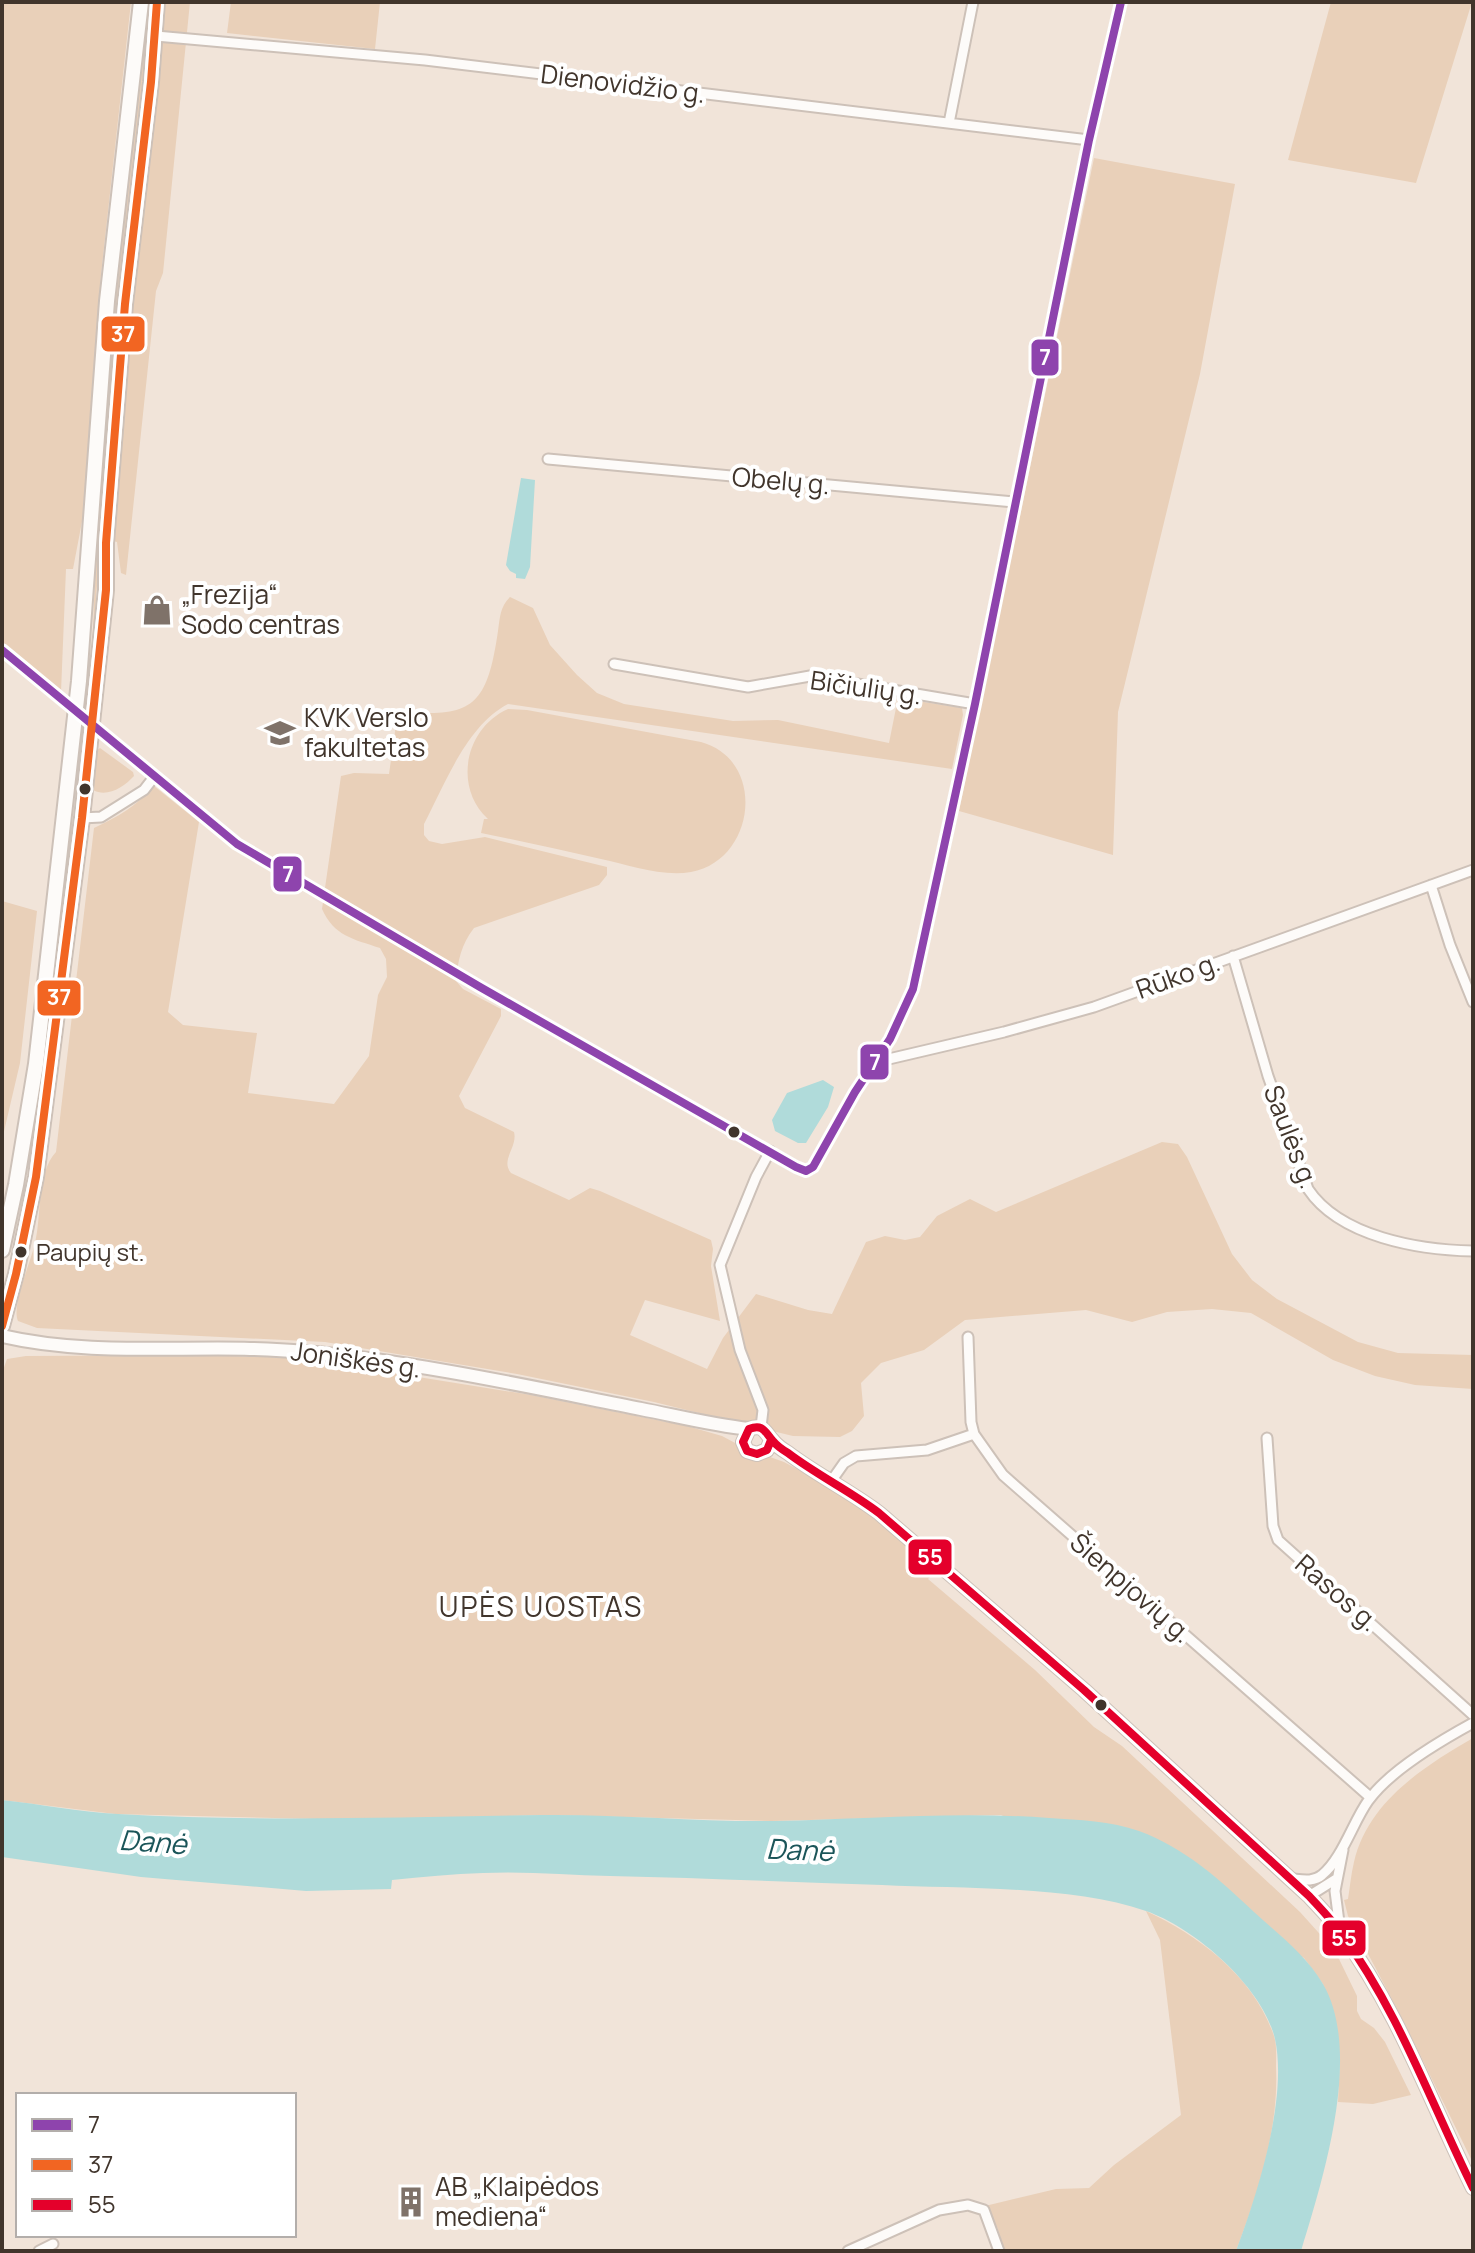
<svg xmlns="http://www.w3.org/2000/svg" width="1475" height="2253" font-family="Manrope,sans-serif">
<style>
.green{fill:#e9d0b9}
.water{fill:#b0dbda}
.lines{fill:none;stroke-linecap:round;stroke-linejoin:round}
.street-casing{stroke:#cdc1b8;stroke-width:13}
.secondary-casing{stroke:#cdc1b8;stroke-width:16}
.primary-casing{stroke:#cdc1b8;stroke-width:18}
.street{stroke:#fdfbf9;stroke-width:9}
.secondary{stroke:#fdfbf9;stroke-width:12}
.primary{stroke:#fdfbf9;stroke-width:14}
.bus-1-casing{stroke:#fff;stroke-width:14}
.bus-2-casing{stroke:#fff;stroke-width:14}
.bus-3-casing{stroke:#fff;stroke-width:14}
.bus-1{stroke:#8e44ad;stroke-width:8}
.bus-2{stroke:#f26522;stroke-width:8}
.bus-3{stroke:#e4002b;stroke-width:8}
.bus-dot{fill:#41352c;stroke:#fff;stroke-width:3}
.labels{text-anchor:middle;stroke-width:8;stroke-linejoin:round;paint-order:stroke}
.bus-label{font-size:24px;fill:#41352c;stroke:#fff;text-anchor:start}
.street-label{font-size:26px;fill:#41352c;stroke:#fff}
.poi-label{font-size:26px;fill:#41352c;stroke:#fff;text-anchor:start}
.neighbourhood-label{font-size:28px;letter-spacing:2px;fill:#41352c;stroke:#fff}
.water-label{font-size:28px;font-style:italic;fill:#1b5559;stroke:#fff}
.line-badge{stroke:#fff;stroke-width:3}
.badge-label{font-size:22px;text-anchor:middle;font-weight:bold;fill:#fff}
</style>
<rect width="100%" height="100%" fill="#f1e4d9"/>
<!-- green -->
<path class="green" d="M2,2h129l-30,273 -17,236 -11,58h-7l-5,123 -59,-49z
M146,2h3l-1,29 -32,286 -24,339 4,-107 20,-281z
M163,2h27l-27,271 -7,18 -30,284 -5,-2 -4,-31 -4,-1 17,-235 30,-248z
M231,2h149l-5,47 -148,-16z
M1331,2h141l-56,181 -128,-23z
M1094,158l141,26 -35,190 -82,338 -5,143 -154,-44z
M510,597l23,11 17,37 27,30 20,18 27,11 109,17 45,-1 111,23 9,-45 64,10 1,7 -11,54 -444,-65c-41,21 -63,80 -84,120v11l5,6 13,3 43,-7 122,30v8l-8,10 -125,43c-13,17 -16,32 -18,53l7,8 38,20v7l-42,80 6,12 49,24c4,15 -14,28 -3,41l58,27 21,-12 10,3 111,49 2,9 -2,17 9,55 -75,-21 -15,35 77,34 16,-31 33,-44 52,16 24,4 34,-72 19,-6 20,4 15,-3 17,-21 33,-17 26,13 166,-70 16,2 9,13 45,97 20,26 25,19 81,43 40,11 75,2v34l-58,-4 -40,-9 -42,-16 -82,-47 -39,-4 -45,3 -35,10 -46,-12 -121,10 -41,30 -43,13 -20,20 3,33 -12,15 -12,6 -47,-1 -139,-34 -137,-28 -192,-32 -288,-14 -19,-7c-7,-15 13,-59 17,-78 7,-28 1,-69 21,-91l38,-324c24,-11 42,-22 60,-42l45,36 -31,190 15,13 74,8 -9,60 86,11 35,-48 9,-61 9,-18 -1,-18 -6,-11c-27,-9 -46,-12 -58,-39l19,-133 13,-3 35,1 9,-63c76,8 89,-6 100,-80 2,-14 2,-24 12,-34z
M508,709l19,1 174,32c66,18 55,118 -10,130 -29,5 -62,-7 -90,-13 -40,-9 -80,-18 -120,-26l3,-14h4c-35,-32 -23,-91 20,-110z
M100,748l33,24 1,4c-10,11 -27,22 -41,14l3,-39z
M2,901l35,10 -17,152 -18,77z
M203,1355l97,3 231,37 156,31 35,10 15,8 4,10 19,5 10,-2 14,5 47,25 25,17 80,66 -8,9 107,91 59,57 28,19 178,166 27,30 12,17 18,37v15l4,8 13,9 11,14 26,53 -38,9 -35,-2 2,-44 -17,-74 -19,-26 -303,-143 -230,6 -225,-6 -187,5 -244,-6 -113,-14v-427l5,-14 19,-3z
M1473,1738v425l-69,-141 -56,-106 -4,-16 4,-1c2,-12 3,-25 6,-37 14,-60 69,-95 119,-124z
M1146,1911c54,25 108,66 128,125 3,9 2,21 2,31 3,63 -18,126 -40,184h-231l-8,-24 -12,-21 71,-17 33,-1 25,-23 67,-50 -21,-175z"/>
<!-- water -->
<path class="water" d="M521,478l14,2 -5,87 -5,12 -9,-1v-4l-6,-3 -4,-6z
M823,1080l11,7 -6,20 -22,36h-8l-23,-12 -3,-11 15,-27z
M2,1800c38,4 77,12 116,14 141,8 282,3 424,1 77,-1 155,7 233,6 91,-2 183,-10 274,-3 30,2 62,3 90,13 46,17 80,48 115,81 24,22 52,43 69,72 40,69 0,195 -22,267h-65c21,-56 52,-152 39,-212 -12,-52 -80,-111 -129,-128 -75,-26 -185,-22 -264,-26 -91,-3 -182,-7 -272,-9 -42,-1 -85,-5 -127,-3 -30,1 -61,4 -91,7l-1,9 -85,2 -165,-14 -139,-20z"/>
<g class="lines">
<!-- street casing -->
<g class="street-casing">
<path id="street" d="M156,36l269,24 664,80
M949,123l24,-121
M548,459l466,43
M2,650l235,194 243,143 316,180 10,4 7,-4 42,-75 35,-53 23,-50 62,-285 114,-564 32,-138
M614,664l134,23 62,-11 165,28
M82,818l19,-1 43,-27 10,-13
M1431,885l19,60 23,57
M1233,956l35,120 40,113c32,48 111,61 165,62
M876,1062l128,-30 90,-25 379,-137
M968,1337l3,85 3,12 29,41 367,322
M761,1427l2,-17 -23,-60 -20,-85 36,-88 14,-26
M1267,1438l6,88 5,14 195,175
M832,1480l12,-17 12,-7 71,-6 47,-16
M1293,1879c10,1 21,3 29,-4 20,-16 31,-53 46,-74 22,-31 72,-60 105,-78
M1309,1896l27,-17
M1340,1930l-5,-39 8,-41
M39,2251l14,-7
M848,2251l91,-41 29,-5 16,5 15,41"/>
</g>
<!-- secondary casing -->
<g class="secondary-casing">
<path id="secondary" d="M2,1336c99,23 203,6 303,16 113,10 225,35 336,57 36,7 71,16 108,20
M771,1440l-4,10 -10,4 -10,-3 -4,-9 6,-13c15,-6 16,4 24,12 4,5 10,9 15,12 29,22 62,38 91,60l205,177 225,206c11,12 23,24 32,37 57,77 90,170 132,255"/>
</g>
<!-- primary casing -->
<g class="primary-casing">
<path id="primary" d="M2,1250l14,-65 20,-121 43,-383 28,-380 34,-299
M2,1326l14,-52 20,-97 46,-359 24,-228v-47l19,-239 26,-222 6,-80"/>
</g>
<!-- street -->
<use href="#street" class="street"/>
<!-- secondary -->
<use href="#secondary" class="secondary"/>
<!-- primary -->
<use href="#primary" class="primary"/>
<!-- bus-1 casing -->
<g class="bus-1-casing">
<path id="bus-1" d="M2,650l235,194 243,143 316,180 10,4 7,-4 42,-75 35,-53 23,-50 62,-285 114,-564 32,-138"/>
</g>
<!-- bus-2 casing -->
<g class="bus-2-casing">
<path id="bus-2" d="M2,1326l14,-52 20,-97 46,-359 24,-228v-47l19,-239 26,-222 6,-80"/>
</g>
<!-- bus-3 casing -->
<g class="bus-3-casing">
<path id="bus-3" d="M771,1440l-4,10 -10,4 -10,-3 -4,-9 6,-13c15,-6 16,4 24,12 4,5 10,9 15,12 29,22 62,38 91,60l205,177 225,206c11,12 23,24 32,37 57,77 90,170 132,255"/>
</g>
<!-- bus-1 -->
<use href="#bus-1" class="bus-1"/>
<!-- bus-2 -->
<use href="#bus-2" class="bus-2"/>
<!-- bus-3 -->
<use href="#bus-3" class="bus-3"/>
</g>
<!-- icons -->
<defs>
<g id="shop-bare" transform="scale(2.4)"><path d="M-5-2.5h2.3a2.7 3.5 0 0 1 5.4 0H5L5.5 6h-11ZM-1.5-2.5h3a1.5 2.3 0 0 0-3 0Z" fill="#7f7269" stroke="#fff" stroke-width="2.5" paint-order="stroke"/></g>
<g id="university-bare" transform="scale(2.4)"><path d="M0-5L7-2L0 1L-7-2ZM-4 1L0 2.5L4 1V4Q0 6-4 4Z" fill="#7f7269" stroke="#fff" stroke-width="2.5" paint-order="stroke"/></g>
<g id="building-bare" transform="scale(2.4)"><path d="M-4-6H4V6H1V3H-1V6H-4ZM-2.5-4.3h1.7v1.8h-1.7ZM.8-4.3h1.7v1.8H.8ZM-2.5-1h1.7V.8h-1.7ZM.8-1h1.7V.8H.8Z" fill="#7f7269" stroke="#fff" stroke-width="2.5" paint-order="stroke"/></g>
</defs>
<g fill-rule="evenodd">
<use href="#shop-bare" x="157" y="610"/>
<use href="#university-bare" x="280" y="733"/>
<use href="#building-bare" x="411" y="2202"/>
</g>
<!-- markers -->
<g class="bus-dot">
<circle cx="85" cy="789" r="7"/>
<circle cx="734" cy="1132" r="7"/>
<circle cx="21" cy="1252" r="7"/>
<circle cx="1101" cy="1705" r="7"/>
</g>
<g class="labels">
<!-- bus labels -->
<g class="bus-label">
<text x="36" y="1261">Paupių st.</text>
</g>
<!-- street labels -->
<g class="street-label">
<text transform="translate(623 84) rotate(7)" y="9">Dienovidžio g.</text>
<text transform="translate(781 481) rotate(5)" y="9">Obelų g.</text>
<text transform="translate(866 688) rotate(8)" y="9">Bičiulių g.</text>
<text transform="translate(1178 976) rotate(-20)" y="9">Rūko g.</text>
<text transform="translate(1291 1137) rotate(69)" y="9">Saulės g.</text>
<text transform="translate(356 1360) rotate(8)" y="9">Joniškės g.</text>
<text transform="translate(1131 1588) rotate(41)" y="9">Šienpjovių g.</text>
<text transform="translate(1337 1593) rotate(41)" y="9">Rasos g.</text>
</g>
<!-- poi labels -->
<g class="poi-label">
<text x="181" y="604">„Frezija“<tspan x="181" dy="30">Sodo centras</tspan></text>
<text x="304" y="727">KVK Verslo<tspan x="304" dy="30">fakultetas</tspan></text>
<text x="435" y="2196">AB „Klaipėdos<tspan x="435" dy="30">mediena“</tspan></text>
</g>
<!-- neighbourhood labels -->
<g class="neighbourhood-label">
<text x="541" y="1617">UPĖS UOSTAS</text>
</g>
<!-- water labels -->
<g class="water-label">
<text transform="translate(153 1842) rotate(4)" y="10">Danė</text>
<text transform="translate(800 1850) rotate(2)" y="10">Danė</text>
</g>
</g>
<g class="line-badge">
<rect x="100" y="315" width="46" height="38" rx="8" fill="#f26522"/>
<rect x="1030" y="338" width="30" height="39" rx="8" fill="#8e44ad"/>
<rect x="272" y="855" width="31" height="38" rx="8" fill="#8e44ad"/>
<rect x="36" y="979" width="46" height="38" rx="8" fill="#f26522"/>
<rect x="859" y="1043" width="31" height="38" rx="8" fill="#8e44ad"/>
<rect x="907" y="1538" width="46" height="38" rx="8" fill="#e4002b"/>
<rect x="1321" y="1919" width="46" height="38" rx="8" fill="#e4002b"/>
</g>
<g class="badge-label">
<text x="123" y="342">37</text>
<text x="1045" y="365">7</text>
<text x="288" y="882">7</text>
<text x="59" y="1005">37</text>
<text x="875" y="1070">7</text>
<text x="930" y="1565">55</text>
<text x="1344" y="1946">55</text>
</g>
<!-- border -->
<rect width="1475" height="2253" fill="none" stroke="#41352c" stroke-width="8"/>
<!-- legend -->
<rect x="16" y="2093" width="280" height="144" fill="#ffffff" stroke="#b3aeab" stroke-width="2"/>
<rect x="32" y="2119" width="40" height="12" fill="#8e44ad" stroke="#b3aeab" stroke-width="2"/>
<text x="88" y="2133" font-size="24" fill="#41352c">7</text>
<rect x="32" y="2159" width="40" height="12" fill="#f26522" stroke="#b3aeab" stroke-width="2"/>
<text x="88" y="2173" font-size="24" fill="#41352c">37</text>
<rect x="32" y="2199" width="40" height="12" fill="#e4002b" stroke="#b3aeab" stroke-width="2"/>
<text x="88" y="2213" font-size="24" fill="#41352c">55</text>
</svg>
